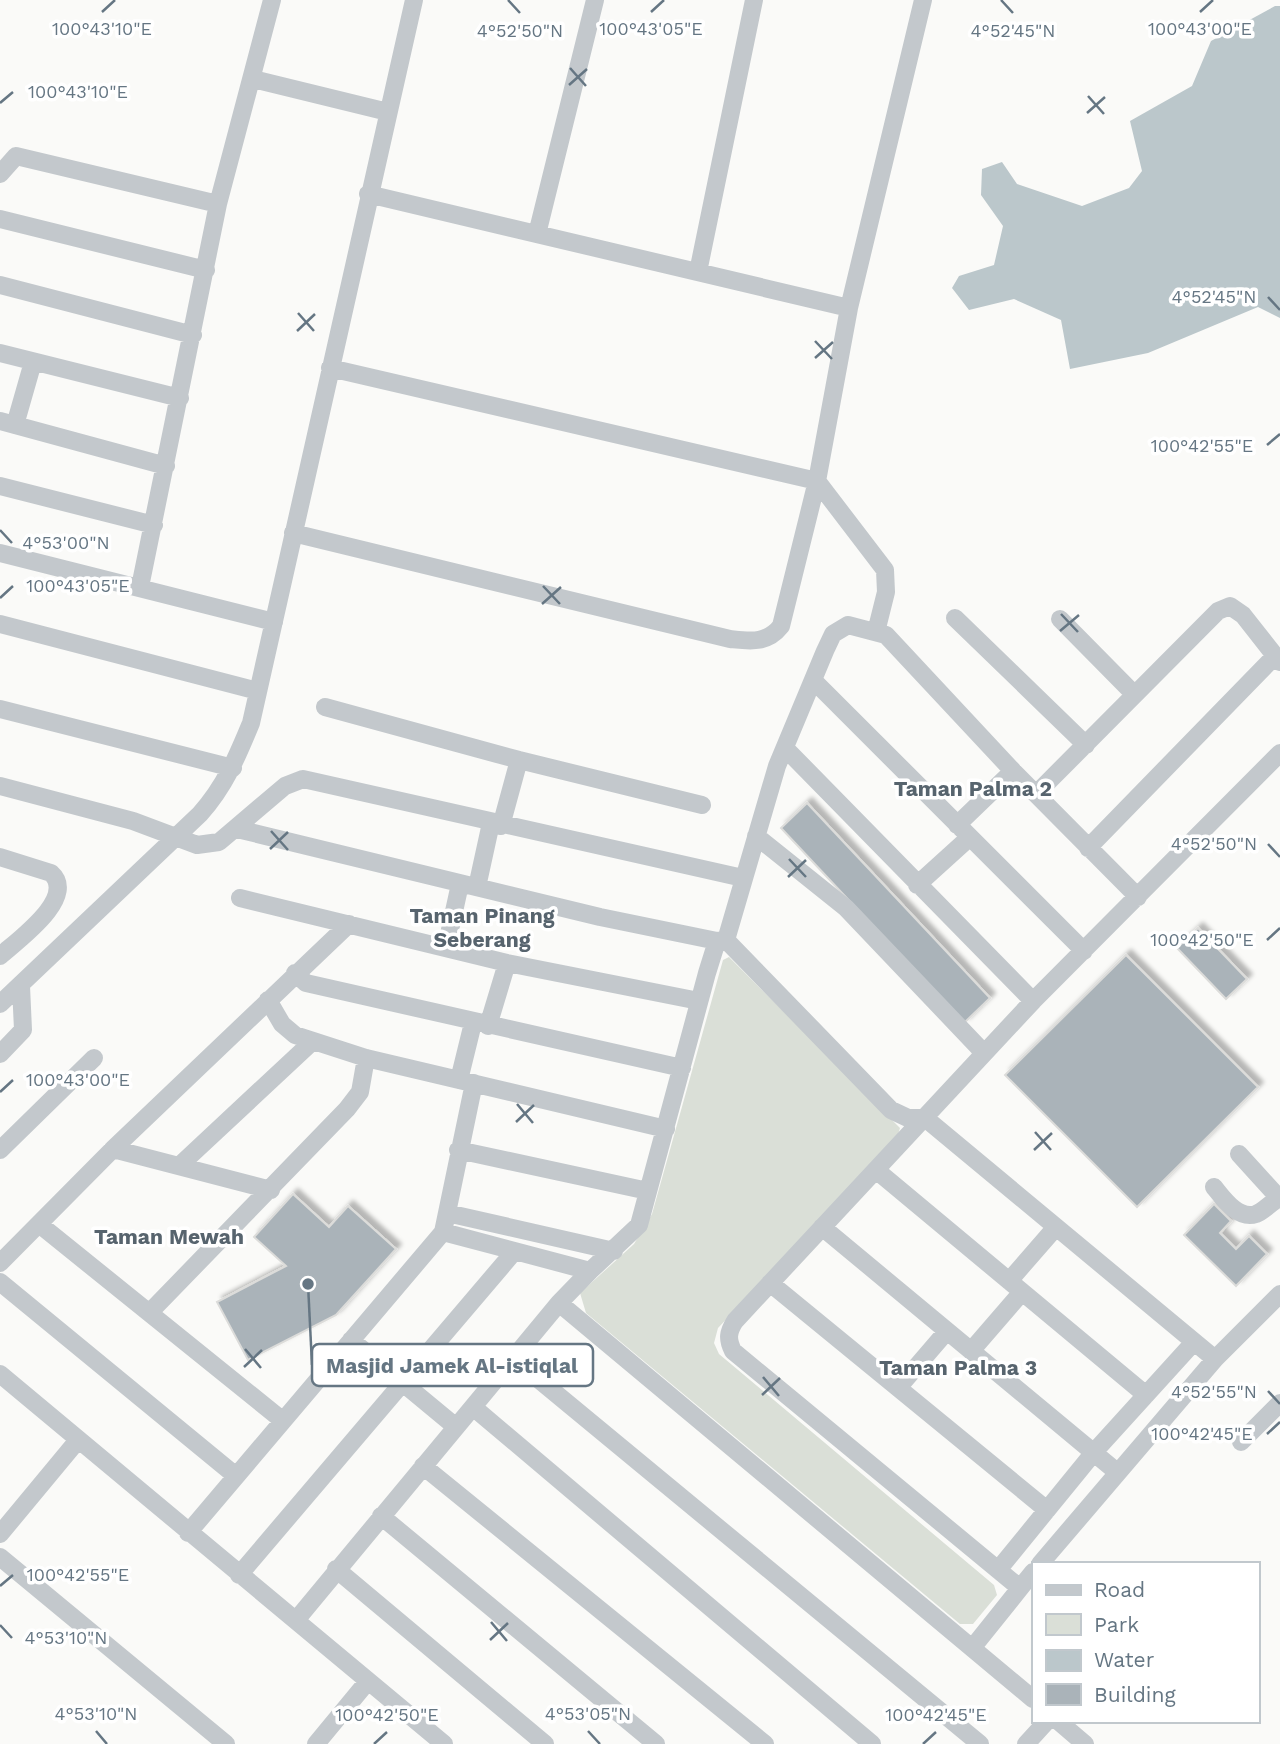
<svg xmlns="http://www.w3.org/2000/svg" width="1280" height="1744" font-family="'Work Sans',sans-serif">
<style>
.green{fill:#dadfd7}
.water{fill:#bbc7cb}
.building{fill:#aab3b9;stroke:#dcdcda;stroke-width:2;filter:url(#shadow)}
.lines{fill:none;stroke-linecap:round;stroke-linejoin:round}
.minor{stroke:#c3c8cc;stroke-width:18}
.ticks{fill:none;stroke:#657683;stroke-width:2.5}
.labels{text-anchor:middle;stroke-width:7;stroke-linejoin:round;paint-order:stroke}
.neighbourhood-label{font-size:21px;font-weight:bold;fill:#57646e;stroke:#fff}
.ticks-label{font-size:18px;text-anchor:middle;fill:#657683;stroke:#fff;stroke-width:7;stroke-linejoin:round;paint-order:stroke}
.leader{fill:none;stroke:#657683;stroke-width:2.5}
.callout-dot{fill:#657683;stroke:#fff;stroke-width:2.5}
.callout{fill:#fff;stroke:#657683;stroke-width:2.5}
.callout-label{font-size:21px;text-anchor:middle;font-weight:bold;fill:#657683}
</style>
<defs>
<filter id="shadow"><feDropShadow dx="5" dy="-5" stdDeviation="2" flood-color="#0004"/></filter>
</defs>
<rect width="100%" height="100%" fill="#fafaf8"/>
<!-- green -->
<path class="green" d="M729,957l171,171 -3,10 -179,190 -4,15 5,11 275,231 3,10 -24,29h-13l-374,-311 -6,-20 54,-49 18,-30 71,-254z"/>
<!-- water -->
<path class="water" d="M1275,6h5v312l-22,-11 -110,46 -78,16 -9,-49 -47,-21 -45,11 -17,-22 7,-12 35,-11 9,-39 -22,-31 1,-26 20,-7 15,22 65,22 47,-18 13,-17 -12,-50 62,-35 19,-45z"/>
<!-- building -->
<path class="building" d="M807,803l183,195 -26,25 -183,-195z
M1198,928l49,51 -21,20 -49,-51z
M1126,955l132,132 -121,120 -132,-132z
M293,1194l36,33 19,-21 48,43 -60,66 -88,45 -31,-58 69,-36 -32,-29z
M1214,1204l17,17 -11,12 16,16 13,-13 18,18 -31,32 -52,-51z"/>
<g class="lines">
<!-- minor -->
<path class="minor" d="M253,79l135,33
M0,174l16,-18 202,48
M368,194l481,114
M0,219l206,51
M537,234l58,-234
M698,272l56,-272
M0,285l193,50
M0,353l180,45
M330,368l487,113 68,89 1,22 -10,40
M0,421l166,45
M15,425l18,-63
M0,486l154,39
M293,533l437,106c20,2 37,5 51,-13l36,-145 32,-173 74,-308
M0,553l274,69
M140,587l78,-383 54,-204
M955,618l131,127
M1060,619l74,75
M0,624l258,67
M814,681l270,270
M325,707l194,53 183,45
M0,709l233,59
M785,748l248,253 247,-248
M0,786l133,35 64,24 22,-3 66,-56 18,-7 440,99
M1036,794l182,-183 12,-5 13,9 37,47
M957,825l56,-54
M501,826l18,-66
M237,829l363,88 117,24
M756,836l90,72 138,145
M1088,848l187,-192
M0,857l51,16c27,24 -33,67 -51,83
M917,885l53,-48
M477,887l14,-64
M240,898l267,65 192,38
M726,940l165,170 17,8h17l290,241
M446,948l14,-64
M295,973l11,10 376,85
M268,1000l14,24 13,11 71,23 300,71
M0,1004l200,-190c25,-28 37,-57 51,-91l163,-723
M488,1026l19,-63
M0,1054l23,-24 -2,-44
M459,1080l14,-57
M113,1149l158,41
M0,1150l94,-92
M458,1150l190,41
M1239,1154l40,44
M179,1166l134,-125
M876,1170l270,225
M1214,1187c9,11 24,33 42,27 8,-3 15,-12 24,-16
M447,1213l167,38
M39,1224l243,196
M822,1227l295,245
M443,1232l147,39 49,-46 68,-252 10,-32 9,-1 51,-174 48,-115 8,-17 15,-9 38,10 127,136 125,126
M0,1263l113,-114 236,-225
M1009,1281l47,-54
M0,1282l236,194
M770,1283l277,227
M559,1303l474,396
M150,1312l197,-203 13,-17 6,-34
M351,1340l105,87
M971,1351l51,-59
M514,1359l466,385
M0,1374l444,370
M898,1388l49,-57
M473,1407l399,337
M1241,1442l39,-39
M423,1466l342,278
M381,1516l275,228
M188,1533l255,-301 31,-149
M0,1534l78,-94
M0,1557l226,187
M1040,1564l175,-205 65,-65
M336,1569l209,175
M998,1570l97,-119 99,-109
M239,1575l274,-322
M1020,1588l-287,-237c-6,-12 -5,-19 2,-30l298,-320
M297,1619l262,-316 31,-32
M973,1647l60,-75
M1058,1721l27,23
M316,1744l52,-63
M1026,1744l21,-23"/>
</g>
<!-- ticks -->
<path class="ticks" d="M508,0l12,13M1001,0l12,13M102,12l13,-12M651,12l13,-12M1200,12l13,-12M570,68l16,18M569,85l18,-16M1088,96l16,18M0,103l13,-11M1087,113l18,-16M1268,297l12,13M298,313l16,18M297,331l18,-17M815,341l17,18M815,358l18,-16M1267,445l13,-11M0,530l12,13M543,586l17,18M0,598l13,-12M542,604l19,-17M1061,614l17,18M1060,631l19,-16M271,831l17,19M1268,844l12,13M270,849l18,-17M789,859l17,18M788,877l18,-17M1267,940l13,-12M0,1092l13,-12M517,1104l16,19M516,1122l18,-17M1035,1132l16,18M1034,1150l18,-17M245,1349l16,19M244,1367l18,-17M763,1377l16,19M1268,1391l12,13M762,1395l18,-17M1267,1434l13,-12M0,1586l13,-11M491,1622l16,19M0,1625l12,13M490,1640l18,-17M96,1731l11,13M588,1731l12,13M374,1744l13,-12M923,1744l13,-12"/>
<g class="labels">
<!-- neighbourhood labels -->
<g class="neighbourhood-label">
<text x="973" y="796">Taman Palma 2</text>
<text x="482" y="923">Taman Pinang<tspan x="482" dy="24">Seberang</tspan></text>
<text x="169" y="1244">Taman Mewah</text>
<text x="958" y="1375">Taman Palma 3</text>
</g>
</g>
<g class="ticks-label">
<text x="102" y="35">100°43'10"E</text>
<text x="651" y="35">100°43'05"E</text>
<text x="1200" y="35">100°43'00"E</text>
<text x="520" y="37">4°52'50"N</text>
<text x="1013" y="37">4°52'45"N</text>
<text x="78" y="98">100°43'10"E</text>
<text x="1214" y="303">4°52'45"N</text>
<text x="1202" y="452">100°42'55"E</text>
<text x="66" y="549">4°53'00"N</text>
<text x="78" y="592">100°43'05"E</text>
<text x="1214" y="850">4°52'50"N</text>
<text x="1202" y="946">100°42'50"E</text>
<text x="78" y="1086">100°43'00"E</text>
<text x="1214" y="1398">4°52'55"N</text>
<text x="1202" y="1440">100°42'45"E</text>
<text x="78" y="1581">100°42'55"E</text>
<text x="66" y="1644">4°53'10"N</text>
<text x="96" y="1720">4°53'10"N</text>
<text x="588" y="1720">4°53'05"N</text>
<text x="387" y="1721">100°42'50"E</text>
<text x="936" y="1721">100°42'45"E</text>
</g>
<!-- callouts -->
<path class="leader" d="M308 1284L312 1365"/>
<circle class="callout-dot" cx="308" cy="1284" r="7"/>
<rect class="callout" x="312" y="1344" width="281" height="42" rx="7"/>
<g class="callout-label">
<text x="452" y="1373">Masjid Jamek Al-istiqlal</text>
</g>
<!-- legend -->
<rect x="1032" y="1562" width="228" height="161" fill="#ffffff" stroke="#c1c8cd" stroke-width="2"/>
<rect x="1046" y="1585" width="35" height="10" fill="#c3c8cc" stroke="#c1c8cd" stroke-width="2"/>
<text x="1094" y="1597" font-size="21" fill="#657683">Road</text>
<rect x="1046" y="1614" width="35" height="21" fill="#dadfd7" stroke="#c1c8cd" stroke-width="2"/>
<text x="1094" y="1632" font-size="21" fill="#657683">Park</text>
<rect x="1046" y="1650" width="35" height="21" fill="#bbc7cb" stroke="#c1c8cd" stroke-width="2"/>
<text x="1094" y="1667" font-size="21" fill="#657683">Water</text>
<rect x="1046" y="1684" width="35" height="21" fill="#aab3b9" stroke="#c1c8cd" stroke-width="2"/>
<text x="1094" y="1702" font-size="21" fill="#657683">Building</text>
</svg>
